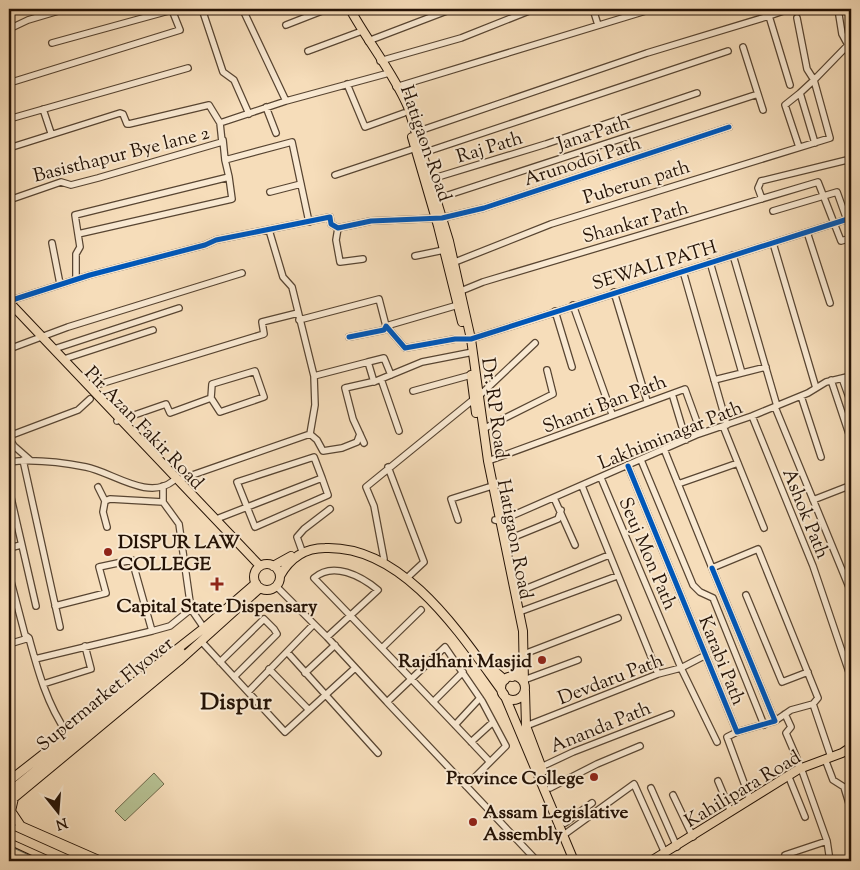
<svg xmlns="http://www.w3.org/2000/svg" width="860" height="870" font-family="'Sorts Mill Goudy',serif">
<style>
.green{fill:#b7c294;stroke:#6e6a4c}
.lines{fill:none;stroke-linecap:round;stroke-linejoin:round}
.stream{stroke:#6d776f;stroke-width:1}
.minor-casing{stroke:#584532;stroke-width:8}
.major-casing{stroke:#241205;stroke-width:10}
.minor{stroke:#f9e9d2;stroke-width:5.5}
.major{stroke:#f6ddba;stroke-width:8}
.major-bridge-casing{stroke:#241205;stroke-width:10;stroke-linecap:butt}
.major-bridge{stroke:#f6ddba;stroke-width:8}
.cycleway-casing{stroke:#f9e9d2;stroke-width:8}
.cycleway{stroke:#0057b8;stroke-width:5}
.poi-dot{fill:#8f2418;stroke:#f9e9d2;stroke-width:2}
.labels{text-anchor:middle;stroke-width:4;stroke-linejoin:round;paint-order:stroke}
.street-label{font-size:19px;fill:#241205;stroke:#f9e9d2}
.poi-label{font-size:19px;font-weight:bold;fill:#241205;stroke:#f9e9d2;text-anchor:start}
.district-label{font-size:24px;font-weight:bold;fill:#241205;stroke:#f9e9d2}
</style>
<rect width="100%" height="100%" fill="#f6ddba"/>
<filter id="stains"><feTurbulence type="fractalNoise" baseFrequency=".004" numOctaves="4"/><feColorMatrix values="0 0 0 0 .2 0 0 0 0 .09 0 0 0 0 .02 0 0 0 .5 -.17"/></filter>
<radialGradient id="worn" r=".72"><stop offset=".6" stop-color="#630" stop-opacity="0"/><stop offset="1" stop-color="#630" stop-opacity=".3"/></radialGradient>
<!-- green -->
<path class="green" d="M154,773l10,11 -39,37 -10,-10z"/>
<g class="lines">
<!-- stream -->
<path class="stream" d="M9,846l33,15"/>
<!-- minor casing -->
<g class="minor-casing">
<path id="minor" d="M202,9l21,63 11,8 15,34
M253,9l-9,3 42,89
M593,9l5,16
M769,16l20,-7
M797,18l10,51 7,11 -14,13 15,50
M286,25l41,-16
M9,29l19,-9 37,-11
M368,41l84,-32
M743,47l20,63
M308,51l54,-20
M380,61l81,-23 68,-27
M9,83l171,-53 -8,-20 -120,33
M347,84l18,43 39,-14
M396,87l256,-78
M266,107l10,26
M43,109l8,24
M9,119l179,-51
M416,132l231,-79 122,-37 21,69
M223,140l2,20 67,-18 17,80
M799,147l-14,-42 15,-12
M9,148l111,-35 3,1 4,10h2l80,-19 11,18 66,-22 103,-28
M423,153l305,-102
M225,160l4,17
M335,175l81,-27
M431,179l115,-35 151,-51
M270,192l31,-8
M436,199l322,-105
M762,199l-4,-11 3,-7 90,-22
M9,200l52,-18 10,3 27,-7 124,-36 -2,-19
M773,211l64,-19 10,28
M338,228l-2,12 4,22 23,-3
M269,230l14,47 9,10 22,89 1,29 -5,29
M807,232l23,71
M52,243l8,41
M773,243l43,145
M733,255l44,151
M415,256l29,-6
M455,262l96,-38 279,-86 -16,-58 34,-35 -6,-11 -4,-25
M710,262l32,111
M683,271l44,154
M76,279v-25l4,-7 -5,-32 154,-38 3,22 -154,35
M461,291l22,-9 335,-100 23,59 10,-3
M614,292l33,109
M9,301l81,-26 115,-30 11,-5 114,-23 1,7 7,4 33,-7 71,-3 42,-10 245,-81
M573,305l39,109
M555,311l17,56
M299,320l80,-21 7,27 72,-21
M349,337l35,-7 2,-4 19,22 50,-9h16l380,-121
M9,349l59,-22 174,-54
M54,349l125,-41
M64,359l89,-29
M368,362l16,-4 7,17
M255,371l9,26 -44,15 -9,-14 1,-14z
M314,376l54,-14 6,20
M842,378l9,25
M381,379l18,52
M714,380l52,-13
M831,380l20,60
M90,387l174,-53 -2,-12 36,-9
M413,391l58,-16
M479,396l56,-53
M801,396l20,61
M673,397l13,43
M775,407l76,185
M752,416l61,150 38,112
M117,421l49,-17 4,9 41,-15
M723,426l41,102
M483,429l70,-35 -6,-24
M310,434l7,6 6,11 19,-3 15,-6 3,-8
M9,436l69,-26 12,-11
M9,438l5,8 16,14
M364,443l-11,-24 -8,-31 31,-7 46,-19 51,-10
M664,449l48,119 46,-19 60,149 -5,6 18,53
M23,460l37,167
M641,460l52,125 7,7 13,6 51,127
M488,461l197,-72 16,44
M9,462c25,-3 51,0 77,5 26,5 62,34 87,14
M628,466l109,266 38,-11 -63,-153
M388,467l36,95 -15,14
M601,478l80,190 36,74
M178,480l132,-46
M678,484l60,-21
M163,486v16l16,22 12,85
M582,486l76,188
M98,487l7,14
M9,489l27,117
M554,498l21,47
M813,500l36,-14
M216,520l3,-2 103,-40 -8,-21 -77,25 18,45 73,-32 -6,-17
M458,520l-7,-21 38,-12
M495,520l5,1 196,-86 56,-19 56,-23 18,-11 25,-6
M107,527l-4,-15 2,-11 5,-2 53,3
M504,541l54,-22 3,-9
M9,548l12,-3
M302,551l-5,-14 7,-8 26,-20
M383,563l1,-4 -10,-53 -8,-19 108,-88
M9,574l16,61 4,3c9,33 18,66 38,95
M276,586l51,51 60,65 58,-55 37,54 24,45 -40,40
M515,593l94,-38
M746,595l36,87 26,-10
M55,606l51,-13 -7,-26 33,-7 20,71 18,-5 21,-17 13,19
M519,612l98,-36
M327,637l51,-47c-17,-14 -45,-29 -64,-12 59,61 118,122 176,184
M201,641l84,91 70,-64
M9,644l20,-6
M382,648l39,-38
M287,652l91,101
M524,654l94,-36
M35,659l117,-28
M220,662l44,-43 10,10 3,5 -43,43
M269,669l39,40
M305,673l30,-28
M524,680l54,-20
M43,684l48,-15 -6,-23
M248,692l66,-68
M387,702l150,159
M433,702l30,-30
M785,714l6,13 -5,6 15,35 26,73
M775,721l16,-11 22,-6
M455,725l25,-27
M526,726l132,-52 23,-6 23,-12
M737,732l-10,5 23,62
M471,742l22,-20
M825,759l8,21 11,7 7,23
M541,767l32,-15 98,-38
M788,775l17,42
M718,781l13,31
M550,788l47,-24 43,-18
M651,788l26,59
M673,795l20,42
M565,823l27,-20
M565,834l69,-50 31,69
M785,855l42,-14 3,20"/>
</g>
<!-- major casing -->
<g class="major-casing">
<path id="major" d="M350,9c18,33 43,63 58,98l41,134 22,98 17,122 35,170 1,52
M412,137l26,89 24,96
M9,302l251,264
M471,375l5,38
M254 577a13 13 0 1 1 26 0a13 13 0 1 1-26 0Z
M273,566l18,-10
M280,576c10,-18 24,-28 45,-28 79,-3 136,87 177,143
M490,667l15,13
M501 688a12 12 0 1 1 24 0a12 12 0 1 1-24 0Z
M512,677l7,-6 1,-8
M525,691l1,35 17,45
M504,694l70,167
M9,781l195,-153 52,-45
M9,792l172,-140
M9,827l77,34
M9,840l45,21
M101,861l-80,-35 -10,-15 3,-13 165,-137 81,-73
M651,861l148,-92 43,-16 9,-6"/>
</g>
<!-- minor -->
<use href="#minor" class="minor"/>
<!-- major -->
<use href="#major" class="major"/>
<!-- major-bridge casing -->
<g class="major-bridge-casing">
<path id="major-bridge" d="M13,835l58,26"/>
</g>
<!-- major-bridge -->
<use href="#major-bridge" class="major-bridge"/>
<!-- cycleway casing -->
<g class="cycleway-casing">
<path id="cycleway" d="M9,301l81,-26 115,-30 11,-5 114,-23 1,7 7,4 33,-7 71,-3 42,-10 245,-81
M349,337l35,-7 2,-4 19,22 50,-9h16l380,-121
M628,466l109,266 38,-11 -63,-153"/>
</g>
<!-- cycleway -->
<use href="#cycleway" class="cycleway"/>
</g>
<!-- markers -->
<g class="poi-dot">
<circle cx="108" cy="552" r="5"/>
<path d="M214.5 576.5h5v5h5v5h-5v5h-5v-5h-5v-5h5z"/>
<circle cx="542" cy="660" r="5"/>
<circle cx="594" cy="777" r="5"/>
<circle cx="473" cy="822" r="5"/>
</g>
<g class="labels">
<!-- street labels -->
<g class="street-label">
<text transform="translate(593 132) rotate(-18)" y="7">Jana Path</text>
<text transform="translate(427 143) rotate(71)" y="7">Hatigaon Road</text>
<text transform="translate(489 146) rotate(-17)" y="7">Raj Path</text>
<text transform="translate(121 153) rotate(-14)" y="7">Basisthapur Bye lane 2</text>
<text transform="translate(582 160) rotate(-18)" y="7">Arunodoi Path</text>
<text transform="translate(636 181) rotate(-17)" y="7">Puberun path</text>
<text transform="translate(635 221) rotate(-16)" y="7">Shankar Path</text>
<text transform="translate(654 264) rotate(-17)" y="7">SEWALI PATH</text>
<text transform="translate(604 403) rotate(-21)" y="7">Shanti Ban Path</text>
<text transform="translate(496 408) rotate(82)" y="7">Dr. RP Road</text>
<text transform="translate(145 427) rotate(46)" y="7">Pir Azan Fakir Road</text>
<text transform="translate(670 434) rotate(-22)" y="7">Lakhiminagar Path</text>
<text transform="translate(807 513) rotate(68)" y="7">Ashok Path</text>
<text transform="translate(516 539) rotate(79)" y="7">Hatigaon Road</text>
<text transform="translate(649 553) rotate(67)" y="7">Seuj Mon Path</text>
<text transform="translate(723 660) rotate(68)" y="7">Karabi Path</text>
<text transform="translate(610 678) rotate(-21)" y="7">Devdaru Path</text>
<text transform="translate(104 693) rotate(-39)" y="7">Supermarket Flyover</text>
<text transform="translate(600 726) rotate(-22)" y="7">Ananda Path</text>
<text transform="translate(742 788) rotate(-31)" y="7">Kahilipara Road</text>
</g>
<!-- poi labels -->
<g class="poi-label">
<text x="118" y="548">DISPUR LAW<tspan x="118" dy="22">COLLEGE</tspan></text>
<text x="217" y="612" text-anchor="middle">Capital State Dispensary</text>
<text x="532" y="667" text-anchor="end">Rajdhani Masjid</text>
<text x="584" y="784" text-anchor="end">Province College</text>
<text x="483" y="818">Assam Legislative<tspan x="483" dy="22">Assembly</tspan></text>
</g>
<!-- district labels -->
<g class="district-label">
<text x="236" y="709">Dispur</text>
</g>
</g>
<!-- margin -->
<rect width="860" height="870" fill="none" stroke="#f6ddba" stroke-width="30"/>
<rect x="10" y="10" width="840" height="850" fill="none" stroke="#241205" stroke-width="2.5"/>
<rect x="15" y="15" width="830" height="840" fill="none" stroke="#241205"/>
<!-- north arrow -->
<g transform="translate(58 812) rotate(163)" stroke="#f9e9d2" stroke-width="4" paint-order="stroke">
<path d="M0-4L9 19L0 12L-9 19Z" fill="#241205"/>
<text y="-8" font-size="14" font-weight="bold" text-anchor="middle" fill="#241205">N</text>
</g>
<rect width="100%" height="100%" filter="url(#stains)"/>
<rect width="100%" height="100%" fill="url(#worn)"/>
</svg>
